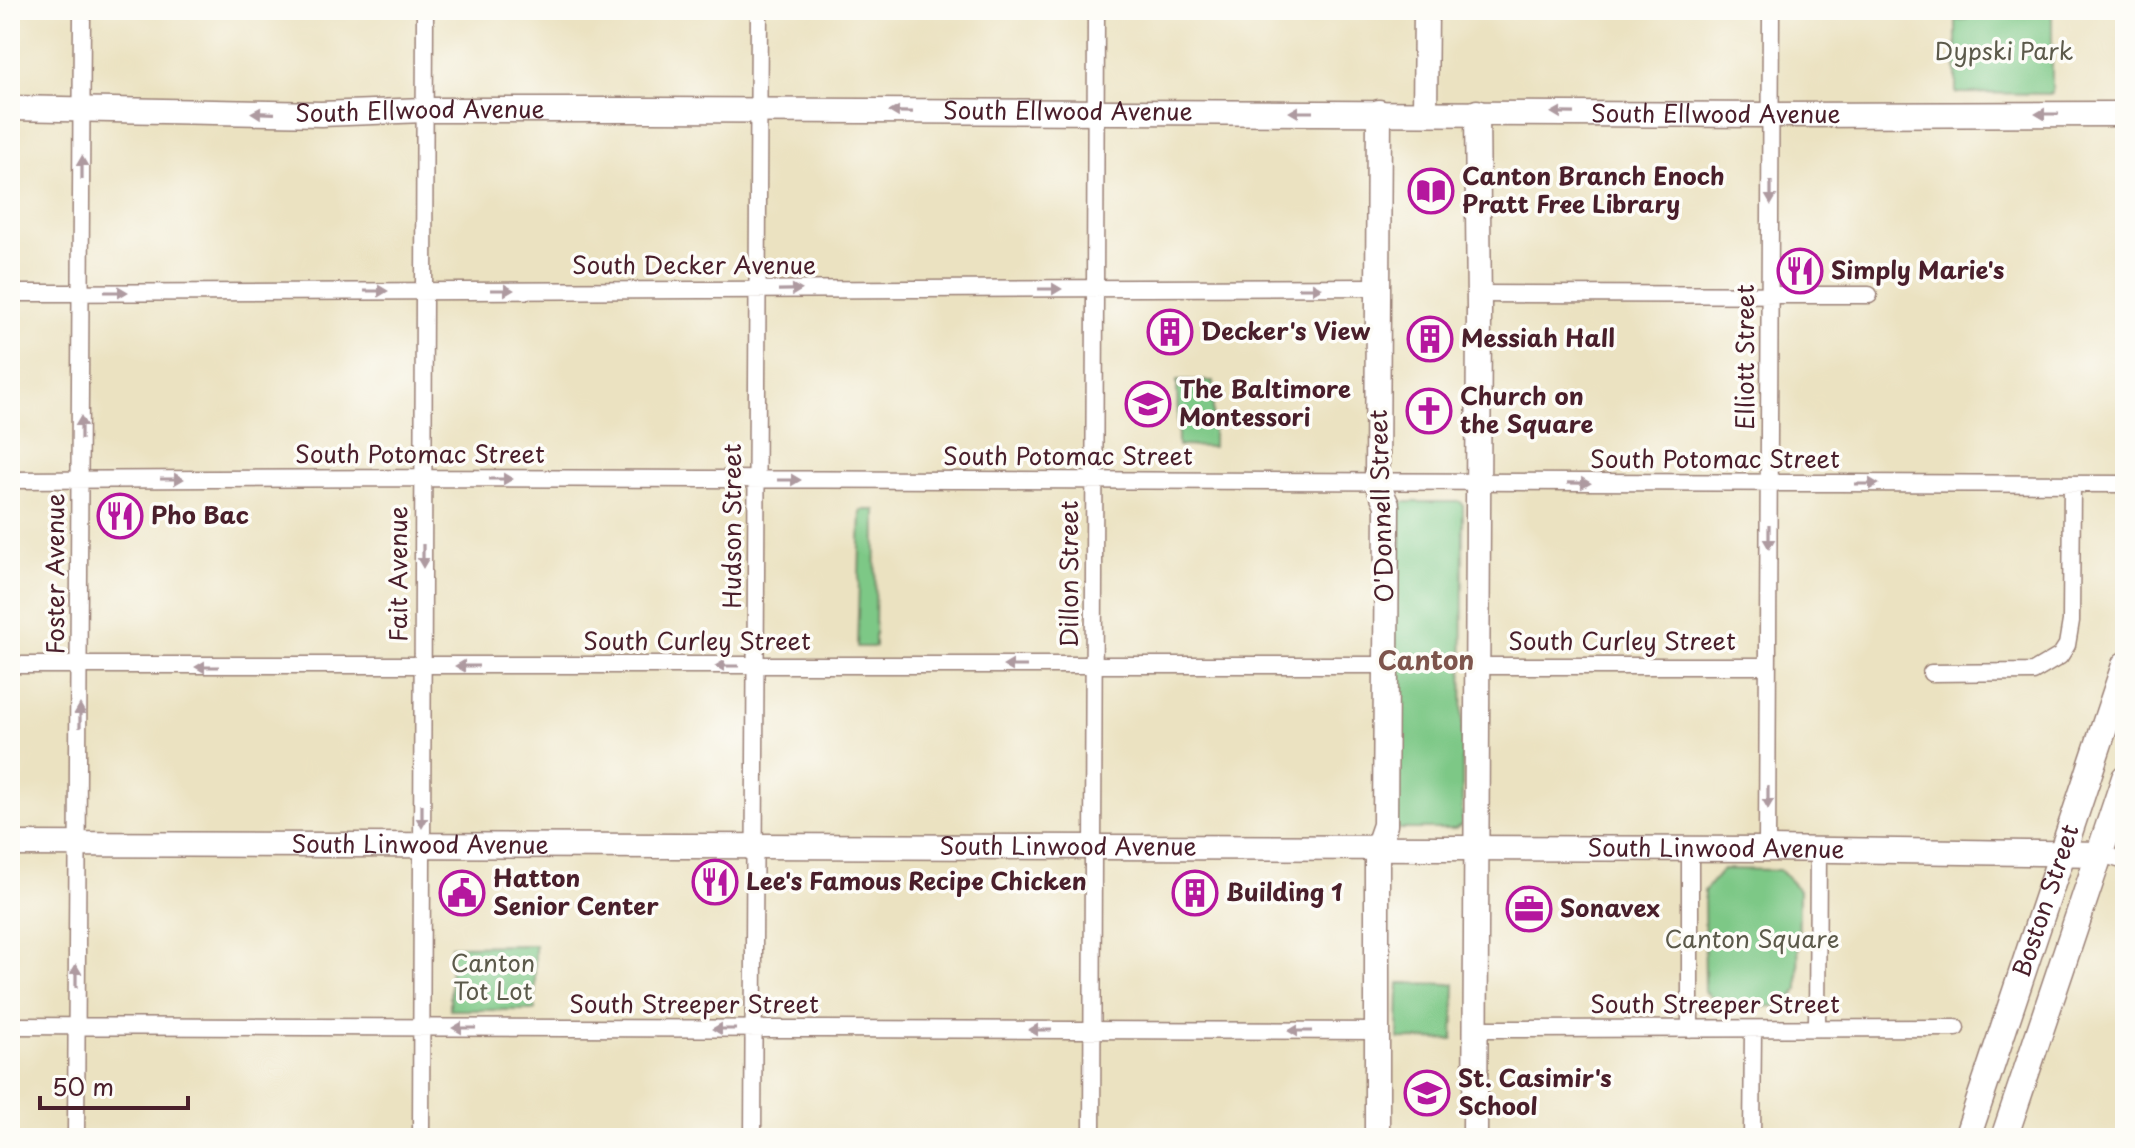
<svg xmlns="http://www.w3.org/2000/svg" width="2135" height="1148" font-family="'Playpen Sans',sans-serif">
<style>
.green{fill:#7dc886;stroke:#647458;stroke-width:2}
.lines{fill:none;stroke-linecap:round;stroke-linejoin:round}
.street-casing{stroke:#9a8076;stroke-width:19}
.secondary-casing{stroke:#9a8076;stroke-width:27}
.primary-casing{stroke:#9a8076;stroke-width:29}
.street{stroke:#fff;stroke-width:16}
.secondary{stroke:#fff;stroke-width:24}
.primary{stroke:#fff;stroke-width:26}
.oneway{fill:#ae9aa0}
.labels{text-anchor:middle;stroke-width:7;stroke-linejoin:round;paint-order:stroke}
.park-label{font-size:24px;fill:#5c5a4b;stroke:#fdfcf7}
.street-label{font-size:24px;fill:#4a1f2b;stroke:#fdfcf7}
.poi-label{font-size:24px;font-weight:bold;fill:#4a1f2b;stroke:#fdfcf7;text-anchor:start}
.neighbourhood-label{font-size:26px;font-weight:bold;fill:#7e554d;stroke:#fdfcf7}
</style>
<rect width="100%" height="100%" fill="#fdfcf7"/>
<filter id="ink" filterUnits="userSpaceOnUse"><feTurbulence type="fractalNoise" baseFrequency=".0125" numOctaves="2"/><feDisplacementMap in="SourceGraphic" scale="16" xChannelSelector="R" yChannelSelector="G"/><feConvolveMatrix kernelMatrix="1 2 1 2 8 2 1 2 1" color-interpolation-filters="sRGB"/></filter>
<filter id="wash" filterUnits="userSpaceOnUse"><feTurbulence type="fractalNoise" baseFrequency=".006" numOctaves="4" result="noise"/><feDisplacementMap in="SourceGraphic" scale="32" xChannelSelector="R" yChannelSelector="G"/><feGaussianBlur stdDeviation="1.8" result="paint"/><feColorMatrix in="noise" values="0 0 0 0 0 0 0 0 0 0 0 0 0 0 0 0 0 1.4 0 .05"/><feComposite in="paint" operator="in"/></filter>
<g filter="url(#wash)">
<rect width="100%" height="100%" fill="#ebe2c1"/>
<!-- green -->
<path class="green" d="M1967,10h85v84l-96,-1v-73l11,-1z
M1177,381h36v66l-35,-1z
M1395,502h66l2,4 -1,318 -7,5h-56l-9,-7z
M861,510h15l-1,137h-18z
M1723,869l57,1 19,20 -1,100 -13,16 -62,1 -18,-15 -1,-101z
M535,945v65h-85l1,-64z
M1399,983l56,1 -2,56 -55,-1z"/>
</g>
<g filter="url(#ink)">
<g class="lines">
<!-- street casing -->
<g class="street-casing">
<path id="street" d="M10,293l1367,-6
M1479,294l390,1
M10,480l413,-2 1702,6
M10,665h1375
M1476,666h292
M1931,673l102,-1 27,-16 7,-11 4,-24 1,-137
M1690,848v181
M1767,849l4,-839
M2101,854l24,7
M10,1026l1368,5
M1817,1028l1,-178
M1475,1029l481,-1
M76,1138l6,-1128
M421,1138l4,-1128
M753,1138l6,-1128
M1092,1138l4,-1128
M1752,1138l1,-109"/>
</g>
<!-- secondary casing -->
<g class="secondary-casing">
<g id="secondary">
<path id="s1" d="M10,108l311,6 104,-4h225l1121,5 354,-1"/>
<path d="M1425,112l1,-102"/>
<path id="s2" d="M10,844l1757,5 334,5"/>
<path d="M1377,1138v-290l8,-23 2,-320 -10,-22 2,-371"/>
<path d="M1475,1138l4,-831 -2,-195"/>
</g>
</g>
<!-- primary casing -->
<g class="primary-casing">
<g id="primary">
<path id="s3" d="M1967,1138l158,-473"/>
<path d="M2004,1138l121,-360"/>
</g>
</g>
<!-- street -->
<use href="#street" class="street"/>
<!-- secondary -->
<use href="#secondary" class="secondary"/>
<!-- primary -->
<use href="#primary" class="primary"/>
</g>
<!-- one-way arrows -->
<defs><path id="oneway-solid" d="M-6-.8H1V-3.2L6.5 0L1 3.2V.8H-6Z" transform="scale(2)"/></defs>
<g class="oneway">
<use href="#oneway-solid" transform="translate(901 112) rotate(-179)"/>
<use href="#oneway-solid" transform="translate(1301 112) rotate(180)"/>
<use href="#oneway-solid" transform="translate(263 113) rotate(-178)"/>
<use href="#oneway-solid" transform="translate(1563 113) rotate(-179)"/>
<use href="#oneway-solid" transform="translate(2047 114) rotate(180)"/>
<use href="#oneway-solid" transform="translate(82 168) rotate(-90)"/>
<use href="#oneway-solid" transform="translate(1771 193) rotate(90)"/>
<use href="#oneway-solid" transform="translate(1310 288)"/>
<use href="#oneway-solid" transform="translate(1050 289)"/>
<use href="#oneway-solid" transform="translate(502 290)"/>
<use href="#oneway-solid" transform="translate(790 290) rotate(-1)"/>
<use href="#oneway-solid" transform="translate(376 291)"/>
<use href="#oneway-solid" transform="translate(116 292)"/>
<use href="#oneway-solid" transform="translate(81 428) rotate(-90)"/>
<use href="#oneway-solid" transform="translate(172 479)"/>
<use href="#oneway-solid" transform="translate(501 479)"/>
<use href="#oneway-solid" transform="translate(789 480)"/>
<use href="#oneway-solid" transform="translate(1579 483) rotate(1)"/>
<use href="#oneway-solid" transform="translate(1867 484)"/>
<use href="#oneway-solid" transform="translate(1769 537) rotate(90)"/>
<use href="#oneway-solid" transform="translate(423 556) rotate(90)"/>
<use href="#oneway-solid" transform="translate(467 666) rotate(-180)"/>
<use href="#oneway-solid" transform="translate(727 666) rotate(180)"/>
<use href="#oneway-solid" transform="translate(1015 666) rotate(180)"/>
<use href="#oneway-solid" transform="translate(207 667) rotate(180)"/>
<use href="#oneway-solid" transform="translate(80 716) rotate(-90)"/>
<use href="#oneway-solid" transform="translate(1768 797) rotate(90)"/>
<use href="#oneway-solid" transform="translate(422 816) rotate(90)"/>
<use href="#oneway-solid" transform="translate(76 976) rotate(-90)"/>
<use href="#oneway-solid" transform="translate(464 1028) rotate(-180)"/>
<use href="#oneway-solid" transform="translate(724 1029) rotate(-180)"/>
<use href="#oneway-solid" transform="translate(1040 1030) rotate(-180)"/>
<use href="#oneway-solid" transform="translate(1300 1031) rotate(-180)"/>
</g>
</g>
<!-- icons -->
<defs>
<g id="library-ring" transform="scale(2.3)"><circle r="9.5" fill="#fdfcf7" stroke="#b5179e" stroke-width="1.5"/><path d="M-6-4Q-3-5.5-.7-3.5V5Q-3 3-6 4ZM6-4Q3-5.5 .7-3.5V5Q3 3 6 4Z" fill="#b5179e"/></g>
<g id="restaurant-ring" transform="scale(2.3)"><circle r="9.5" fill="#fdfcf7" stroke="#b5179e" stroke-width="1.5"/><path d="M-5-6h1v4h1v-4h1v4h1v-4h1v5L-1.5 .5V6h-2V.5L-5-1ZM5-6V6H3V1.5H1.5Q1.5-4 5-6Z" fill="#b5179e"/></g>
<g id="building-ring" transform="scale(2.3)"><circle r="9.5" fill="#fdfcf7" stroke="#b5179e" stroke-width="1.5"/><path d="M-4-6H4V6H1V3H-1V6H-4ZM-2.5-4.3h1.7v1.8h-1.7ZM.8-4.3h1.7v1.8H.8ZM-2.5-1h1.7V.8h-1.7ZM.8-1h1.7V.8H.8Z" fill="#b5179e"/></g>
<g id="school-ring" transform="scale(2.3)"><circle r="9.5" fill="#fdfcf7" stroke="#b5179e" stroke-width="1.5"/><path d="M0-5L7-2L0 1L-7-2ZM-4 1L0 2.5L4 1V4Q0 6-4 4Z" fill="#b5179e"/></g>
<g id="church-ring" transform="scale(2.3)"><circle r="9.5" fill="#fdfcf7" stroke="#b5179e" stroke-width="1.5"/><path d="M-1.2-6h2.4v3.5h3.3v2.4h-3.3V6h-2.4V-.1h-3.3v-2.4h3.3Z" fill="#b5179e"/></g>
<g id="civic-ring" transform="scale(2.3)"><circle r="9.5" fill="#fdfcf7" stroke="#b5179e" stroke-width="1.5"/><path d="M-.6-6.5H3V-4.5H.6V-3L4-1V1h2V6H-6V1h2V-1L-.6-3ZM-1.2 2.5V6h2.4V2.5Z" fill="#b5179e"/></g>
<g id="office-ring" transform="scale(2.3)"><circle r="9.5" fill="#fdfcf7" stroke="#b5179e" stroke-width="1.5"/><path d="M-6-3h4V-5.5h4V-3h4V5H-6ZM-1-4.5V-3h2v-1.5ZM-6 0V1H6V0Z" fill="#b5179e"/></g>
</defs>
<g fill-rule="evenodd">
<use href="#library-ring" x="1431" y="191"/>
<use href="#restaurant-ring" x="1800" y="271"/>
<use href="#building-ring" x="1170" y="332"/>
<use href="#building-ring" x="1430" y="339"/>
<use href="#school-ring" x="1148" y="404"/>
<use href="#church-ring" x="1429" y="411"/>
<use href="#restaurant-ring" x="120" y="516"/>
<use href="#restaurant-ring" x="715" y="882"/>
<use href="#civic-ring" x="462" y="893"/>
<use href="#building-ring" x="1195" y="893"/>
<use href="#office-ring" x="1529" y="909"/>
<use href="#school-ring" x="1427" y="1093"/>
</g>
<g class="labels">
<!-- park labels -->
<g class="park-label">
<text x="2004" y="60">Dypski Park</text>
<text x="1752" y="948">Canton Square</text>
<text x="493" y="972">Canton<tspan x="493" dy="28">Tot Lot</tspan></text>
</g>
<!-- street labels -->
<g class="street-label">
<text dy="8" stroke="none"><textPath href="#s1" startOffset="410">South Ellwood Avenue</textPath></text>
<text dy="8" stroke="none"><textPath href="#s1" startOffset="1058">South Ellwood Avenue</textPath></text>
<text dy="8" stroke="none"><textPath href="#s1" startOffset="1706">South Ellwood Avenue</textPath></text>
<text x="694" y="274">South Decker Avenue</text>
<text transform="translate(1746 357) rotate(-90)" y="8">Elliott Street</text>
<text x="420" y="463">South Potomac Street</text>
<text x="1068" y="465">South Potomac Street</text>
<text x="1715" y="468">South Potomac Street</text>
<text transform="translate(1382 506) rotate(-92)" y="8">O'Donnell Street</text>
<text transform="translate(733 526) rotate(-90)" y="8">Hudson Street</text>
<text transform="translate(56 574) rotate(-90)" y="8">Foster Avenue</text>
<text transform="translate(399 574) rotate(-90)" y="8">Fait Avenue</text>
<text transform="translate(1070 574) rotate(-90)" y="8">Dillon Street</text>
<text x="697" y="650">South Curley Street</text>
<text x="1622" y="650">South Curley Street</text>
<text dy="8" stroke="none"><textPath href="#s2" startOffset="410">South Linwood Avenue</textPath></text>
<text dy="8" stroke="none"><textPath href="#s2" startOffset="1058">South Linwood Avenue</textPath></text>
<text dy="8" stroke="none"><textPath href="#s2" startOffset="1706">South Linwood Avenue</textPath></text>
<text dy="8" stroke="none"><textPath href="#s3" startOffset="250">Boston Street</textPath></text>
<text x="694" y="1013">South Streeper Street</text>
<text x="1715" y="1013">South Streeper Street</text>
</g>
<!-- poi labels -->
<g class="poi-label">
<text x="1462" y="185">Canton Branch Enoch<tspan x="1462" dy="28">Pratt Free Library</tspan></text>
<text x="1831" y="279">Simply Marie's</text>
<text x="1201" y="340">Decker's View</text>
<text x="1461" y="347">Messiah Hall</text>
<text x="1179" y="398">The Baltimore<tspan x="1179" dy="28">Montessori</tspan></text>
<text x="1460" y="405">Church on<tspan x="1460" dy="28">the Square</tspan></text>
<text x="151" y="524">Pho Bac</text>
<text x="493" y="887">Hatton<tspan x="493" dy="28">Senior Center</tspan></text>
<text x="746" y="890">Lee's Famous Recipe Chicken</text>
<text x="1226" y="901">Building 1</text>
<text x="1560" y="917">Sonavex</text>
<text x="1458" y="1087">St. Casimir's<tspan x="1458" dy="28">School</tspan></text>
</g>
<!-- neighbourhood labels -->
<g class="neighbourhood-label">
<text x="1426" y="670">Canton</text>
</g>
</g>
<!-- margin -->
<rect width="2135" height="1148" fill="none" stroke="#fdfcf7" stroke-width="40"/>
<!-- scale -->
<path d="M40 1096v12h148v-12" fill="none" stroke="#4a1f2b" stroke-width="4"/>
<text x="52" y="1096" font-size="24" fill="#4a1f2b" stroke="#fdfcf7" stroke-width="6" paint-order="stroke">50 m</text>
</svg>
